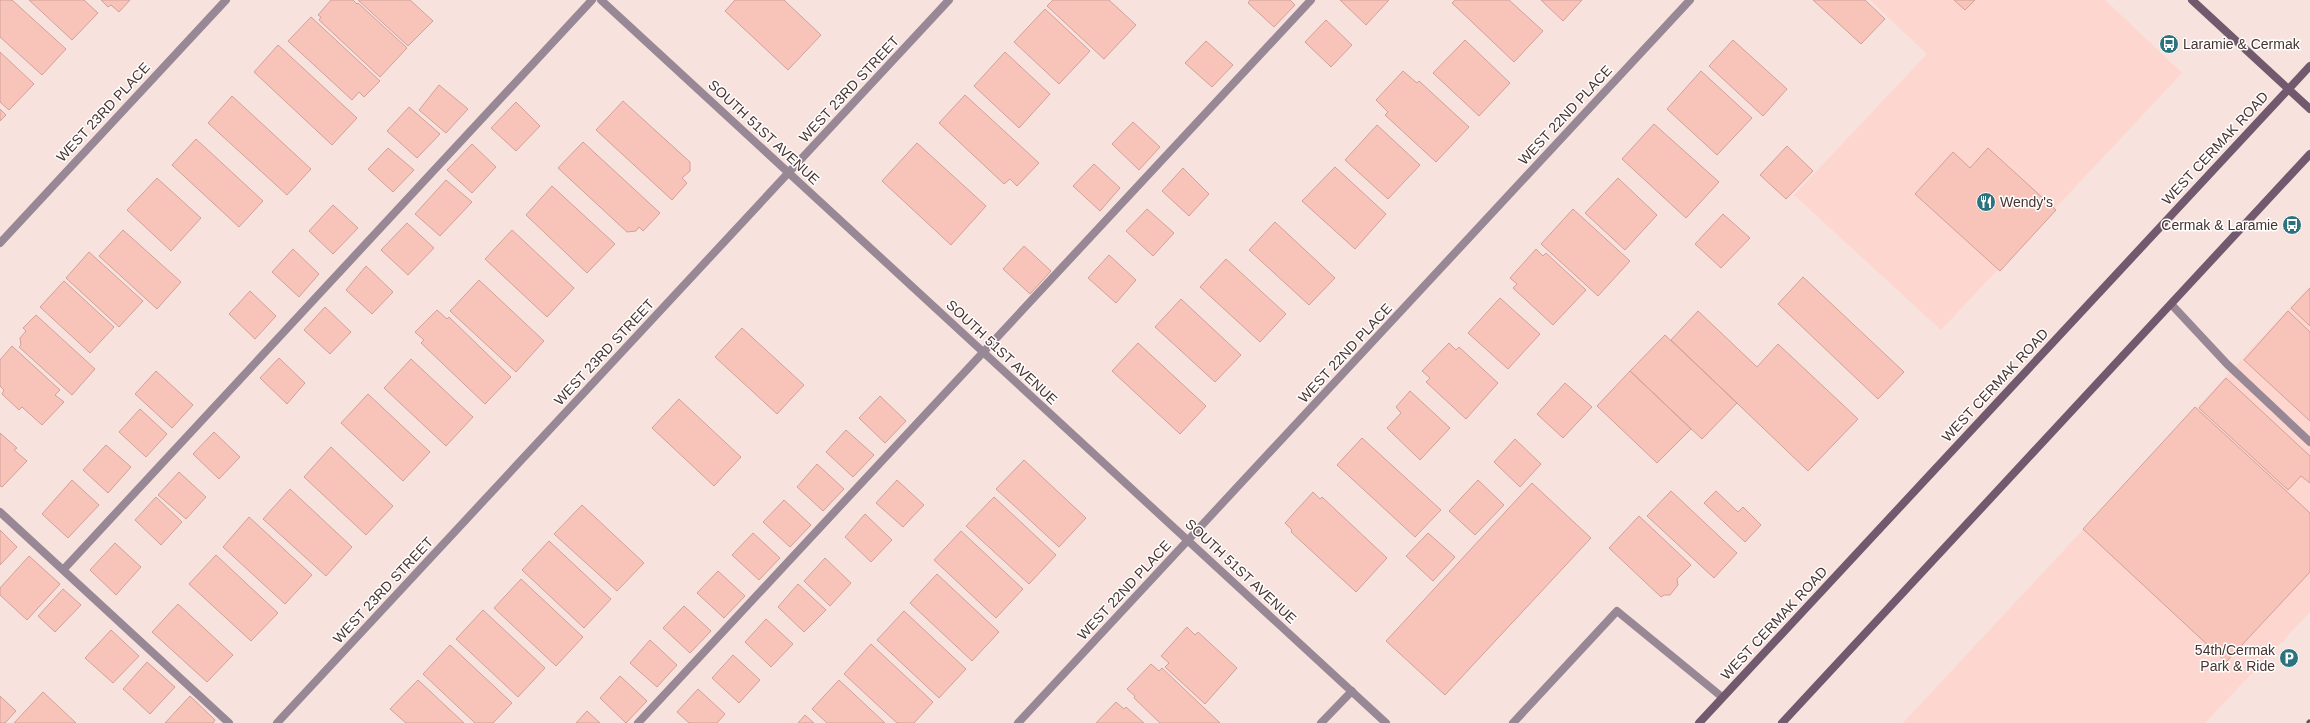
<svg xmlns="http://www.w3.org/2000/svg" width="2310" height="723" font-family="Arial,sans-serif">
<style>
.built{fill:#fcd6cf}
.building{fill:#f8c4ba;stroke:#d2a097}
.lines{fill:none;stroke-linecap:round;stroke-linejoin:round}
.service{stroke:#988895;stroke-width:8}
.minor{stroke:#988895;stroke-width:8}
.secondary{stroke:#715a6e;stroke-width:8}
.rail{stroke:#65514d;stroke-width:3;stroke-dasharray:6 3;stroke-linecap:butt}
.labels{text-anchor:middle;stroke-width:3;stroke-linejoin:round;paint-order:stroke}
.poi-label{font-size:14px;fill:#47332f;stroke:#fff;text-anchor:start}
.street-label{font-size:14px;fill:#47332f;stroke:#fff}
</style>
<rect width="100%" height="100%" fill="#f8e2de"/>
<!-- built -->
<path class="built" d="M1870,0h235l77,73 -241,257 -147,-135 133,-141z
M2310,286v326l-105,111h-302z"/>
<!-- building -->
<path class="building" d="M0,0h12l54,49 -24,26 -42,-38z
M29,0h55l14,13 -26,27z
M101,0h29l-11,12 -8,-7 -3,2z
M331,0h22l4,4 1,-1 49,45 -27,29 -61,-57 2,-3 -3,-2z
M358,0h52l23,21 -25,25z
M735,0h49l37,35 -33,35 -63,-59z
M1053,0h56l27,25 -32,34 -57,-53z
M1250,0h40l5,5 -21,22 -26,-24z
M1340,0h49l-23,25z
M1455,0h54l34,31 -29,31 -62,-59z
M1541,0h41l-19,21z
M1813,0h52l20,19 -24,25z
M1954,0h21l-10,10z
M1045,9l45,42 -31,33 -45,-42z
M311,17l69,64 -16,16 -5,-5 -7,8 -64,-59z
M1326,20l26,25 -21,22 -26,-25z
M1465,40l45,43 -31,33 -46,-43z
M1733,40l54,49 -24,27 -54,-50z
M1206,41l27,24 -21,22 -27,-24z
M278,45l79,73 -25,27 -78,-73z
M0,52l34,32 -25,26 -9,-8z
M1005,52l45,42 -31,34 -45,-42z
M1403,71l14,12 2,-2 50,46 -33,35 -51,-47 3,-3 -12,-12z
M1701,71l51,47 -35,37 -50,-46z
M439,85l29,24 -22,24 -27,-23z
M965,95l74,68 -22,23 -7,-7 -6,5 -65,-61z
M232,96l79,73 -24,26 -79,-72z
M623,101l67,61v9l-8,7 5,5 -15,17 -76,-70z
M516,102l24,24 -24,25 -25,-23z
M409,107l31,27 -23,24 -30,-27z
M0,109l6,6 -6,6z
M1133,122l27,25 -21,23 -27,-26z
M1654,124l65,58 -33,36 -64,-59z
M1377,125l43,40 -32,34 -43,-39z
M196,139l67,62 -24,26 -67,-62z
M583,142l77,71 -17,18 -4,-4 -3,4 -9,1 -69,-64z
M917,143l69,63 -35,39 -69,-64z
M472,144l24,23 -24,26 -25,-23z
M1787,146l26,25 -27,28 -26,-24z
M388,148l26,22 -21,22 -25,-23z
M1988,148l68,62 -56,61 -85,-77 38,-42 17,16z
M1094,164l26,24 -20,23 -27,-25z
M1335,167l51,47 -31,35 -53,-48z
M1183,168l26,26 -20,22 -27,-25z
M157,178l44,40 -30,33 -44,-41z
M1618,178l39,37 -32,35 -40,-37z
M446,180l26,22 -32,34 -25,-22z
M552,186l63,58 -28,29 -61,-58z
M333,205l25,23 -25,26 -24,-23z
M1147,209l27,24 -21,23 -27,-25z
M1573,209l57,52 -32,35 -57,-52z
M1723,214l27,24 -29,30 -26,-24z
M1275,222l60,56 -26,27 -60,-55z
M407,223l27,25 -26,27 -27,-25z
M123,230l58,52 -24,27 -58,-53z
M512,230l62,58 -27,29 -62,-58z
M1024,246l27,25 -21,23 -27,-25z
M293,249l26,25 -20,23 -27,-25z
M1536,249l7,7 3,-3 40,37 -33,35 -40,-37 4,-4 -7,-6z
M89,252l54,49 -24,26 -53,-49z
M1109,255l27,25 -20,23 -28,-25z
M1226,259l60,55 -26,28 -60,-55z
M366,266l27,26 -21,22 -26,-24z
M1803,277l101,95 -26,27 -100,-95z
M479,280l65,61 -28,31 -66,-61z
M64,281l50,46 -24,26 -50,-46z
M2310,288v38l-19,-18z
M250,291l26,25 -21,23 -26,-25z
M1500,298l40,36 -32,35 -40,-36z
M1181,299l60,56 -26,27 -60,-55z
M325,307l26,25 -21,22 -26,-24z
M437,310l10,9 2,-2 62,60 -26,27 -64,-61 3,-3 -9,-8z
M1698,311l59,56 21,-23 80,75 -50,52 -137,-131z
M2288,311l22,21v89l-66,-61z
M36,315l59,54 -23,26 -53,-48 2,-2 -1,-7 6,-7 -3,-3z
M742,328l62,57 -27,29 -62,-57z
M1665,335l72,68 -35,36 -72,-68z
M1138,343l68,63 -26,28 -68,-63z
M1449,343l7,7 3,-3 39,36 -32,36 -40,-37 4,-4 -8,-7z
M12,346l48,44 -5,5 9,7 -22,23 -20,-18 -3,3 -17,-16 2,-4 -4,-4v-26z
M279,358l26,25 -18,21 -27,-26z
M411,359l62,58 -27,29 -62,-58z
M156,371l37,34 -21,23 -37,-34z
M1630,371l61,58 -34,34 -60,-57z
M2226,378l84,78v27l-9,-7 -13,14 -89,-82z
M1565,383l27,24 -29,31 -26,-24z
M1410,391l40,37 -30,32 -33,-32 14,-15 -5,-6z
M368,394l62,58 -27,29 -62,-58z
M880,396l26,25 -21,22 -26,-25z
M679,399l62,58 -27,29 -62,-58z
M2195,407l115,106v59l-84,90 -143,-133z
M140,409l27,25 -21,23 -27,-25z
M846,430l28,25 -21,22 -27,-25z
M214,432l26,25 -21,22 -26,-25z
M0,433l17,15 -3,2 13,11 -25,26 -2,-1z
M1362,438l79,72 -26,27 -78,-72z
M1515,439l26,25 -21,23 -26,-25z
M106,445l25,22 -23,26 -25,-23z
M331,447l62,59 -27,29 -62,-58z
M1024,460l62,58 -27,29 -63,-58z
M817,464l27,25 -21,22 -26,-24z
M179,472l27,25 -20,22 -28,-24z
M72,480l27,25 -31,33 -26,-24z
M897,480l27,25 -21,22 -27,-24z
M1478,480l26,25 -29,30 -26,-24z
M1532,483l59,55 -146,157 -59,-54z
M290,489l62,58 -26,29 -63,-57z
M1671,491l66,62 -23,25 -67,-62z
M1716,491l22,21 5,-5 18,18 -16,17 -41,-39z
M1313,492l7,7 2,-2 65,61 -31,34 -65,-60 1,-2 -7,-7z
M156,497l26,25 -21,23 -26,-25z
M994,497l62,58 -27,29 -63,-58z
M784,500l27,25 -21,22 -27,-25z
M582,505l62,58 -27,28 -63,-57z
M865,514l27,26 -21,22 -26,-25z
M1639,516l52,49 -14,14 1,6 -8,10h-6l-3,2 -52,-49z
M249,517l63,58 -27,29 -62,-57z
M0,530l17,17 -17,18z
M961,531l62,58 -27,29 -62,-58z
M753,533l27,25 -21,22 -27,-25z
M1428,533l27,24 -22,24 -27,-25z
M549,541l62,58 -27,29 -62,-58z
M115,543l26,24 -25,28 -26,-25z
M216,555l62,58 -27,28 -62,-57z
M29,556l31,28 -33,36 -27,-25v-7z
M825,558l26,25 -21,23 -26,-25z
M718,571l27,25 -21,22 -27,-25z
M937,574l62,58 -27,29 -62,-58z
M521,579l62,58 -27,29 -62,-58z
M798,584l28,26 -22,22 -26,-25z
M63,589l18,16 -26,27 -17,-16z
M178,604l55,51 -26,27 -55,-50z
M684,606l27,25 -21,22 -27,-25z
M483,610l62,58 -27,29 -62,-58z
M904,611l62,58 -27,29 -62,-58z
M766,619l27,25 -22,23 -26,-25z
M1187,627l8,8 3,-3 39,36 -32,36 -40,-37 4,-4 -8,-7z
M111,630l28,26 -26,27 -28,-25z
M650,640l27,25 -20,22 -27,-24z
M871,644l62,58 -19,21h-17l-53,-49z
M450,645l62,58 -19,20h-18l-52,-49z
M733,655l27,25 -21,23 -27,-25z
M147,662l28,25 -25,27 -27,-25z
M1151,664l8,7 3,-3 58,55h-60l-26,-25 1,-2 -8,-7z
M620,676l27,25 -21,22 -26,-25z
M418,680l46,43h-58l-16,-14z
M839,680l46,43h-58l-15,-14z
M698,689l27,25 -8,9h-28l-12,-11z
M43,692l33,31h-62z
M0,696l16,15 -11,12h-5z
M190,696l25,24 -2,3h-48z
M1116,702l8,7 2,-2 18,16h-48z
M587,711l13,12h-24z
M805,715l9,8h-16z"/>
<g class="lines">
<!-- service -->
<path class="service" d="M2171,304l56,60 83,78
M0,512l229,211
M63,570l529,-570
M638,723l673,-723
M1321,723l31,-32
M1513,723l104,-112 105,86"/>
<!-- minor -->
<path class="minor" d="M601,0l785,723
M0,243l226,-243
M277,723l672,-723
M1018,723l672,-723"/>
<!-- secondary -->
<path class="secondary" d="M2192,0l118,109
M1699,723l611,-657
M1782,723l528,-569"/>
<!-- rail -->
<path class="rail" d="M2307,723l3,-3"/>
</g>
<!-- icons -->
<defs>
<g id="bus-disc" transform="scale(1)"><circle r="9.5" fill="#2c737f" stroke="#fff"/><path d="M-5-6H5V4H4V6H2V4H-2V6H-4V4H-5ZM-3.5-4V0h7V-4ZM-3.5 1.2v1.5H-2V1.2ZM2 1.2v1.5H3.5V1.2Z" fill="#fff"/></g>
<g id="restaurant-disc" transform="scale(1)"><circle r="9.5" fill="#2c737f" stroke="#fff"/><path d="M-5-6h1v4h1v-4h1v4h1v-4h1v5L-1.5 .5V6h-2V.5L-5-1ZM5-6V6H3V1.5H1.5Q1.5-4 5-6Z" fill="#fff"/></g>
<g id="parking-disc" transform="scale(1)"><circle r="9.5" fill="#2c737f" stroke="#fff"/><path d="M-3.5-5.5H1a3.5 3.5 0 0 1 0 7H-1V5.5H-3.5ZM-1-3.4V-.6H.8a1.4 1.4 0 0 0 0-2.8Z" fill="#fff"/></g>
</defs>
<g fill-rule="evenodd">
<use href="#bus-disc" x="2169" y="44"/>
<use href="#restaurant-disc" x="1986" y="202"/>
<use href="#bus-disc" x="2292" y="225"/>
<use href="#parking-disc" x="2289" y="658"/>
</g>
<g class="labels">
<!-- poi labels -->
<g class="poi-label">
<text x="2183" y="49">Laramie &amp; Cermak</text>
<text x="2000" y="207">Wendy's</text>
<text x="2278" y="230" text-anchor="end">Cermak &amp; Laramie</text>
<text x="2275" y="655" text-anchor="end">54th/Cermak<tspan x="2275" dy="16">Park &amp; Ride</tspan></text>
</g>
<!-- street labels -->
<g class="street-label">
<text transform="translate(849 89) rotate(-47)" y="5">WEST 23RD STREET</text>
<text transform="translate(103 112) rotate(-47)" y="5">WEST 23RD PLACE</text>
<text transform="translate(1565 115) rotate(-47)" y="5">WEST 22ND PLACE</text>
<text transform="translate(764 132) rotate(43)" y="5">SOUTH 51ST AVENUE</text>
<text transform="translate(2215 148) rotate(-47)" y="5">WEST CERMAK ROAD</text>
<text transform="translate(604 352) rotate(-47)" y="5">WEST 23RD STREET</text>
<text transform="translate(1002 352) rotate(43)" y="5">SOUTH 51ST AVENUE</text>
<text transform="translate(1345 353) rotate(-47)" y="5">WEST 22ND PLACE</text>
<text transform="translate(1995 385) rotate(-47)" y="5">WEST CERMAK ROAD</text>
<text transform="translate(1241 571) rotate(43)" y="5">SOUTH 51ST AVENUE</text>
<text transform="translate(383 590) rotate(-47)" y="5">WEST 23RD STREET</text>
<text transform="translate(1124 590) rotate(-47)" y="5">WEST 22ND PLACE</text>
<text transform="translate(1774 623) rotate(-47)" y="5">WEST CERMAK ROAD</text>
</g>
</g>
</svg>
